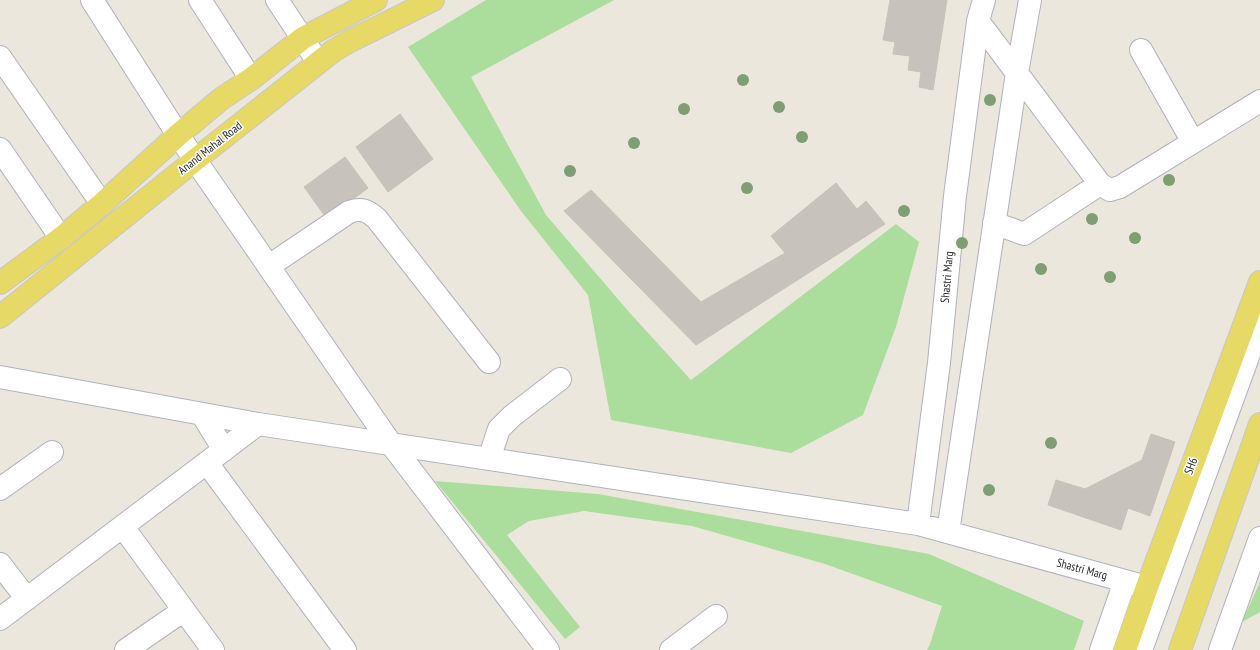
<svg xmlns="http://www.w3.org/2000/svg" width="1260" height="650" font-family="'PT Sans Narrow',sans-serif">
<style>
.green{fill:#abde9c}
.building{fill:#c7c3bc;stroke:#c6c3b6}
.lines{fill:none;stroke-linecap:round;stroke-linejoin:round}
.minor-casing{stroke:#b0b1bd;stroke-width:24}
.major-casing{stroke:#c8c8c8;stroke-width:24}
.minor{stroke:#fff;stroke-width:22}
.major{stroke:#e7d965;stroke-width:22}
.tree{fill:#7e9e74}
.labels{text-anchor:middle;stroke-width:3;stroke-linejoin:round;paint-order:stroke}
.street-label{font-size:12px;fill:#2a2a2a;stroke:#fff}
</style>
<rect width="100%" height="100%" fill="#ebe7dd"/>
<!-- green -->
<path class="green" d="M486,0h128l-143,77 75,138 83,97 62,68 205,-156 23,18 -23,85 -33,88 -72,38 -180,-33 -23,-125 -67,-84 -113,-164z
M435,481l163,13 331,60 155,67 -10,29h-147l3,-6 12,-38 -117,-42 -133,-38 -108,-15 -55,10 -22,14 73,92 -15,12z
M1260,582v30l-18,10z"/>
<!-- building -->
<path class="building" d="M890,0h57l-14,90 -14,-3 2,-15 -13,-2 2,-14 -17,-2 2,-12 -12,-2z
M400,114l33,45 -45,33 -32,-45z
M345,157l23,31 -41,31 -23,-32z
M836,183l21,26 9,-8 19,23 -189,121 -132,-134 27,-21 110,112 84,-49 -14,-17z
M1151,434l24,8 -25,74 -22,-8 -7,22 -73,-25 8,-25 29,9 57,-29z"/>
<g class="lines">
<!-- minor casing -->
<g class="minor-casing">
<path id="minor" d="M92,0l86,135 213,309 157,206
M200,0l51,79
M277,0l41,62
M978,21l122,163 10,6 10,-3 140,-86
M1141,50l52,92
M0,57l102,147
M0,149l61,89
M994,223l30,11 76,-50
M269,266l80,-54c13,-4 18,-2 28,7l112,143
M0,377l258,47 660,100 229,63
M202,414l22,36
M489,459l10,-30 13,-13 48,-37
M207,463l138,187
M0,489l52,-37
M918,524l21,-161 16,-167 23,-175 6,-21
M123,527l90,123
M948,532l69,-459 13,-73
M0,564l27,35
M0,619l258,-195
M126,650l58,-40
M671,650l45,-34
M1101,650l24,-69
M1141,650l119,-326
M1220,650l40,-112"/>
</g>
<!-- major casing -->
<g class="major-casing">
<path id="major" d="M0,283l61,-45 41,-34 76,-69 43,-36 30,-20 52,-41 73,-38
M0,317l195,-157 138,-109 17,-10 83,-41
M1125,650l22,-63 113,-305
M1180,650l80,-226"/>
</g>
<!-- minor -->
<use href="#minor" class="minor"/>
<!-- major -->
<use href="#major" class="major"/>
</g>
<!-- trees -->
<g class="tree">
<circle cx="743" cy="80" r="6"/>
<circle cx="990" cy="100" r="6"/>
<circle cx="779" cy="107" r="6"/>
<circle cx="684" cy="109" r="6"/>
<circle cx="802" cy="137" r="6"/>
<circle cx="634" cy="143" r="6"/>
<circle cx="570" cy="171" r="6"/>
<circle cx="1169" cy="180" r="6"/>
<circle cx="747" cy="188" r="6"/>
<circle cx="904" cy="211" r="6"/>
<circle cx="1092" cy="219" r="6"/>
<circle cx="1135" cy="238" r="6"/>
<circle cx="962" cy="243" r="6"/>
<circle cx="1041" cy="269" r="6"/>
<circle cx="1110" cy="277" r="6"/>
<circle cx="1051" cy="443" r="6"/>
<circle cx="989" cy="490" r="6"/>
</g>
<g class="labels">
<!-- street labels -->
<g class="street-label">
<text transform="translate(210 148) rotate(-38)" y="4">Anand Mahal Road</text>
<text transform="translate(947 277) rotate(-85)" y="4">Shastri Marg</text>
<text transform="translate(1191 466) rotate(-70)" y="4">SH6</text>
<text transform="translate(1082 569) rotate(15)" y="4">Shastri Marg</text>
</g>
</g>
</svg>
